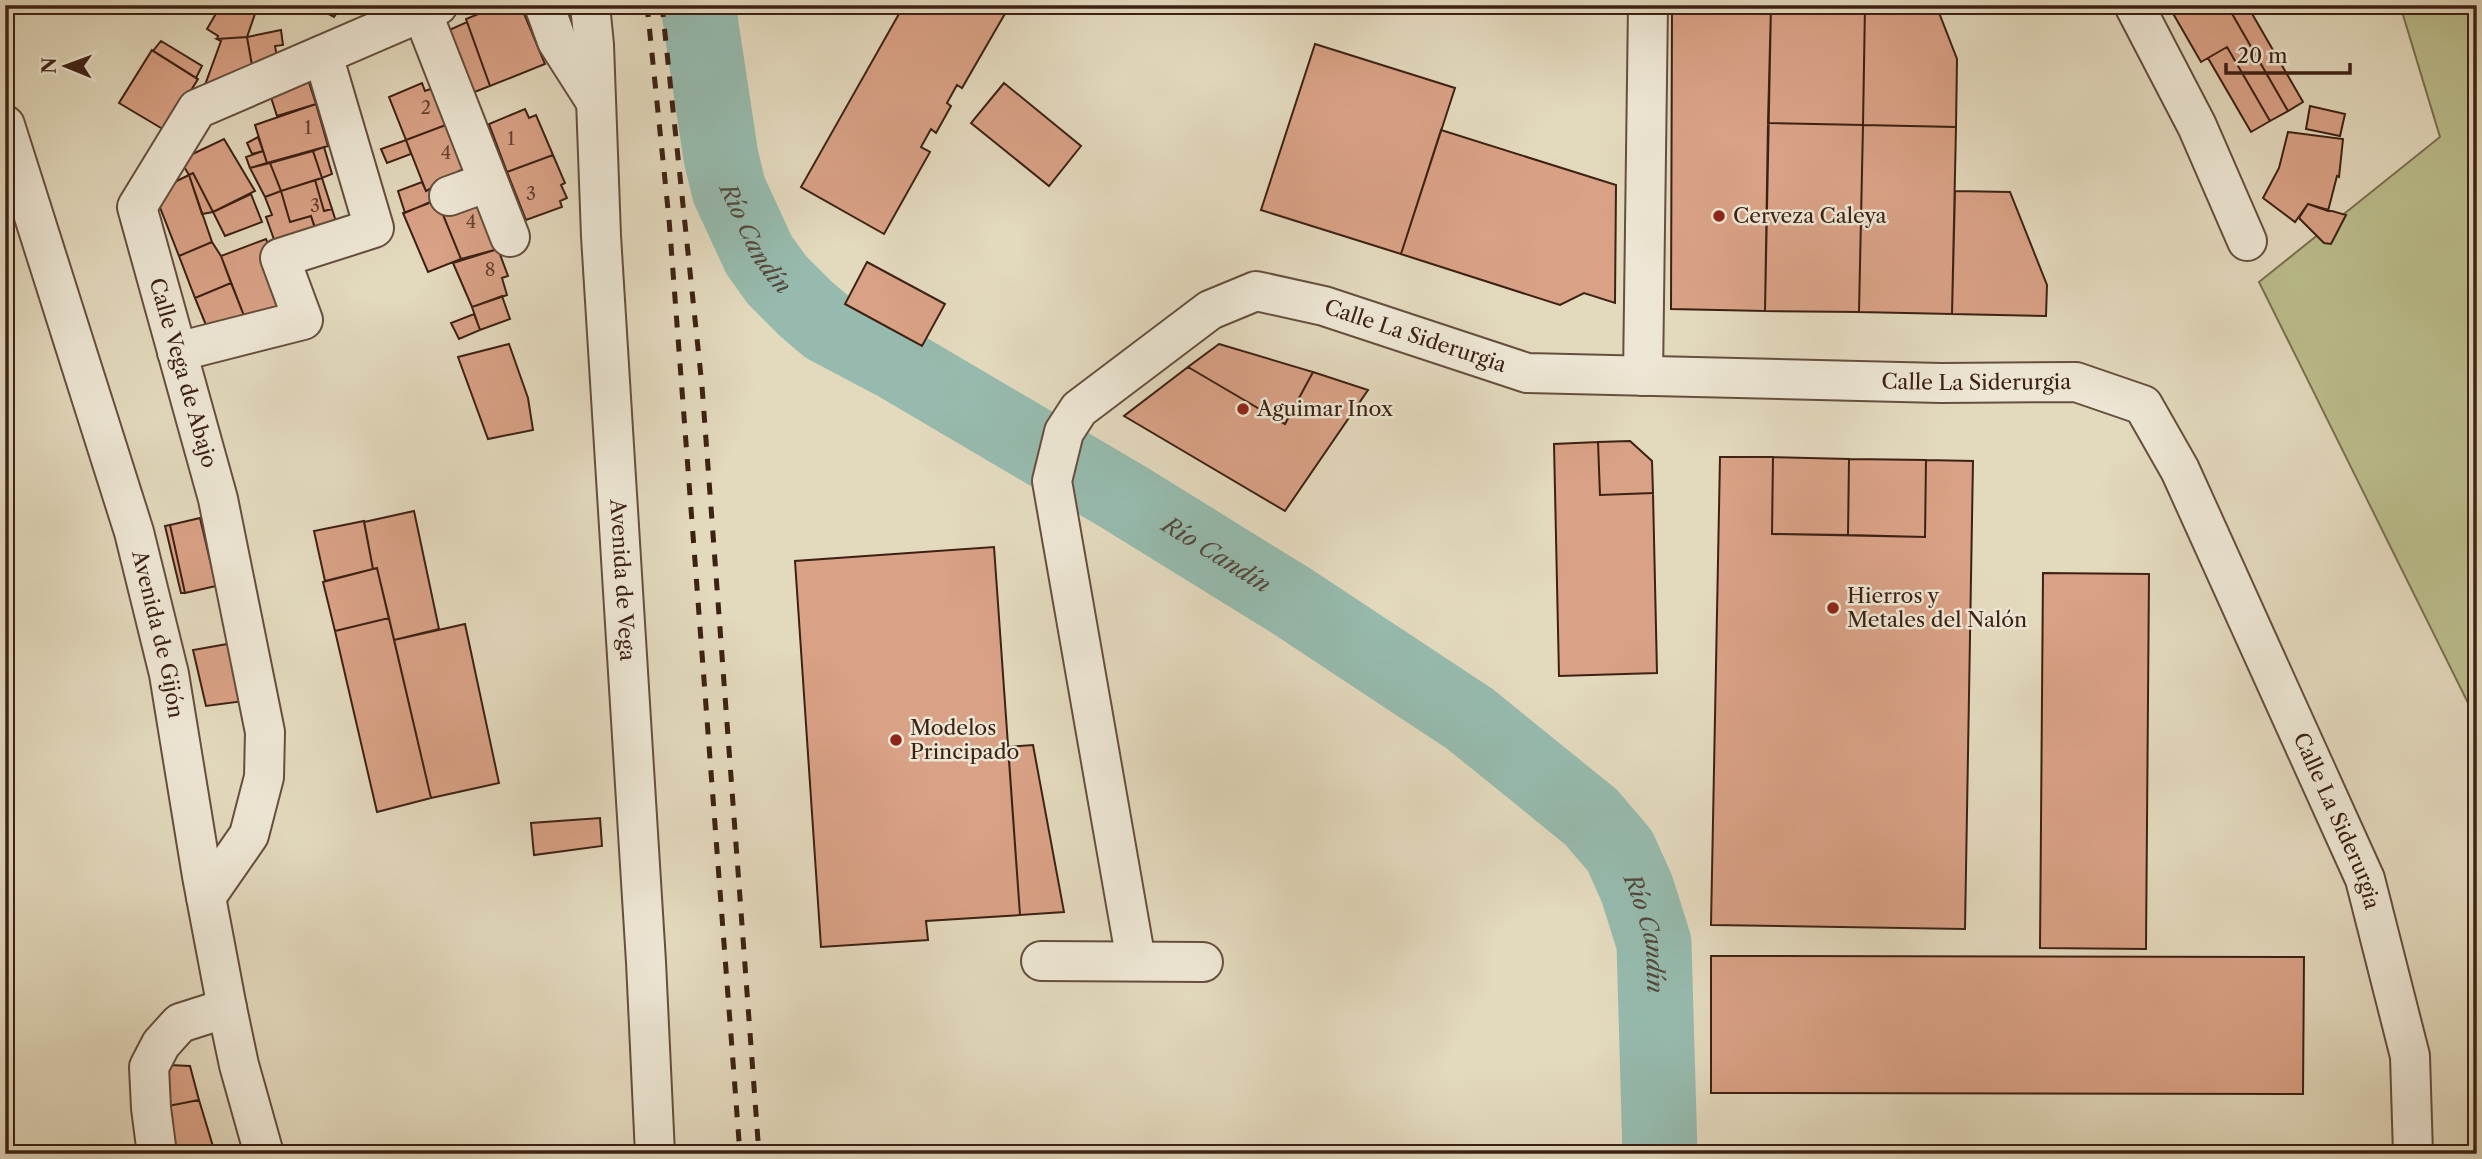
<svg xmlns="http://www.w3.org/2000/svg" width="2482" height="1159" font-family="'Libre Caslon Text',serif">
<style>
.green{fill:#bbbd8c;stroke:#7c6f50;stroke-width:2}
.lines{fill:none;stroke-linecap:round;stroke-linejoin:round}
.river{stroke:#96baad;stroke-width:75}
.building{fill:#d9a185;stroke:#3d2114;stroke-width:2}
.minor-casing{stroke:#664f3e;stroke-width:42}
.minor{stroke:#ede6d4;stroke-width:38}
.rail{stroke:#3d2114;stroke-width:5;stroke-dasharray:12 12;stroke-linecap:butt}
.poi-dot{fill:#8f2418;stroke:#ede6d4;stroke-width:2.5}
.labels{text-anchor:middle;stroke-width:5;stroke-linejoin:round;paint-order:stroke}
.number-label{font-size:18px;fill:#644130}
.poi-label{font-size:21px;fill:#3d2114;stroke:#ede6d4;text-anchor:start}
.street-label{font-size:21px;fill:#3d2114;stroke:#ede6d4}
.water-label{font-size:23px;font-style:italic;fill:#53473a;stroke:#ede6d4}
</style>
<rect width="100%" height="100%" fill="#e3d9bd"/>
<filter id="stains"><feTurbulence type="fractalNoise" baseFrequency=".00286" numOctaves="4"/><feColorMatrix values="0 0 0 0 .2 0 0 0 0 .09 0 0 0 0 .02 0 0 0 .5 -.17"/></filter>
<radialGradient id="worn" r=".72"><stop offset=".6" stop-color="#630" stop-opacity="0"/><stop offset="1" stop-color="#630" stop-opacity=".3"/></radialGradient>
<!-- green -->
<path class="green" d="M2400,5h77v716l-218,-439 181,-145z"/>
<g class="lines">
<!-- river -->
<path class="river" id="s1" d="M698,5l23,152 8,33 30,65 18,25 29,29 20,17 68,36 231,136 168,104 177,117 121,98 29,34 17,38 17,54 6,211"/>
</g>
<!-- building -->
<path class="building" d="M221,5h37l-11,32 -30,2 1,-3 -11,-7z
M312,5h30l-8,12z
M500,5h13l10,6 22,53 -55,22 -24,-67z
M904,5h106l-48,83 -5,-3 -10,18 4,3 -15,27 -5,-4 -10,18 9,5 -46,82 -83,-47z
M1106,5h18l-4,8z
M1672,5h99l-6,306 -94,-2z
M1771,5h94l-2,120 -95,-2z
M1865,5h71l21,54 -1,68 -93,-2z
M2178,5h49l61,106 -18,10 -43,-74 -26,15 -30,-52z
M2227,5h20l56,97 -15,9z
M467,22l23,64 -18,7 -25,-62z
M281,30l2,15 -8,1 4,21 -25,10 -7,-40z
M247,37l7,40 -49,8 16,-44 -4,-2z
M161,41l41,25 -6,12 -43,-27z
M1315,44l140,44 -54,166 -140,-44z
M2227,47l43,74 -19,11 -43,-74z
M152,50l46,29 -32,52 -47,-28z
M306,73l10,31 -39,12 -10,-31z
M422,83l3,8 11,-4 15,36 -45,17 -17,-43z
M1004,83l77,63 -32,40 -78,-63z
M316,104l12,42 -61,17 -12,-38z
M2310,106l35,8 -5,22 -34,-7z
M525,109l4,9 7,-3 17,40 -46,17 -18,-48z
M451,123l17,45 -9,3 1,3 -34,17 -20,-51z
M1768,123l95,2 -4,187 -94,-1z
M1863,125l93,2 -4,187 -93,-2z
M1441,130l175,55 -1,118 -31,-10 -24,12 -159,-51z
M2288,132l55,7 -4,38 -2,-1 -9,35 -20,-7 -13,18 -32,-24 16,-30z
M258,137l5,14 -11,3 -5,-11z
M224,139l31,52 -42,21 -20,-39 -4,2 -9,-15z
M406,140l5,14 -24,9 -6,-14z
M324,147l8,27 -10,4 -9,-27z
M263,151l4,12 -17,5 -4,-11z
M313,151l9,27 -41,13 -11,-28z
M553,155l12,28 -4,2 6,13 -7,3 2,6 -36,13 -19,-48z
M270,163l11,28 -16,6 -15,-29z
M193,173l20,39 -11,2 -13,-39z
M189,175l23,67 -33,14 -25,-64z
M322,178l10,31 -8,2 -9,-31z
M315,180l9,31 8,-2 6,19 -21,7 -6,-19 -21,6 -9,-31z
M422,182l4,9 5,-3 4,12 -30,13 -7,-22z
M281,191l9,31 21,-6 7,20 -41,12 -11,-31 6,-2 -7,-18z
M1955,191l55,1 37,93 -1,31 -94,-2z
M251,194l11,28 -37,14 -12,-24z
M437,200l24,59 -33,13 -25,-59z
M480,204l18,45 -37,10 -19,-47z
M2308,204l38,11 -15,29 -7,-1 -25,-25z
M266,239l30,76 -48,11 -27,-70z
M212,242l9,14 10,27 -36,15 -16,-42z
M498,249l10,27 -6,2 5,17 -35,12 -19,-44z
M867,262l78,42 -23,42 -77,-42z
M231,283l17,43 -38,9 -15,-37z
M502,296l8,23 -30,11 -8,-23z
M474,314l6,16 -21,9 -8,-16z
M509,344l19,54 5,32 -45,9 -30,-82z
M1219,344l94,28 -28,52 -97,-57z
M1188,367l97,57 28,-52 55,18 -83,121 -161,-95z
M1630,441l22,20 1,32 -53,2 -2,-53z
M1598,442l2,53 53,-2 4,180 -98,3 -5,-232z
M1720,457h53l-1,77 153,3 1,-77 47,1 -8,468 -254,-4z
M1773,457l76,2 -1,76 -76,-1z
M1849,459l77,1 -1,77 -77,-2z
M414,511l25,118 -45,11 -17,-72 -4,1 -9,-47z
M200,518l16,68 -31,7 -15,-68z
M364,521l9,48 -48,12 -11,-50z
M170,525l15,68h-4l-16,-67z
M994,547l26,368 -94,6 2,19 -107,7 -26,-386z
M377,568l12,50 -54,13 -12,-49z
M2043,573l106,1 -3,375 -106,-1z
M389,618l42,180 -54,14 -42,-181z
M465,624l34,159 -68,15 -37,-158z
M239,642l13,58 -46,6 -13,-56z
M1033,745l31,167 -44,3 -12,-168z
M600,818l2,28 -68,9 -3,-32z
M1711,956l593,1 -1,137 -592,-1z
M169,1065l21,1 9,34 -36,7z
M199,1100l16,53 -40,1 -12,-47z"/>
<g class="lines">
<!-- minor casing -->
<g class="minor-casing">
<g id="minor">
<path d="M544,5l13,36 37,58"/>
<path id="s2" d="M590,5l4,40 7,191 45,726 9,192"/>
<path d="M2134,5l63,121 50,115"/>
<path d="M422,12l88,225"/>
<path id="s3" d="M5,125l129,407 35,142 33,202 25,132 12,57 25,89"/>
<path d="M449,196l39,-14"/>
<path d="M177,352l126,-32 -23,-62 94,-30 -51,-173"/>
<path d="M1643,376l5,-371"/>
<path d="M206,897l43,-62 15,-58 1,-45 -47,-233 -81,-292 60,-98 241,-104"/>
<path d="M1041,961l162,1"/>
<path id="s4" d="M1136,961l-84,-480 12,-49 15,-23 131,-99 46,-19 68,15 203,67 414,10 135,-1 67,23 37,65 185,409 45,177 3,98"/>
<path d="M157,1154l-6,-46 -2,-41 12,-23 19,-21 47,-15"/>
</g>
</g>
<!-- minor -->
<use href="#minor" class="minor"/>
<!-- rail -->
<path class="rail" d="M647,5l22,214 71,935
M662,5l40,381 57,768"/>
</g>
<!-- markers -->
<g class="poi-dot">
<circle cx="1719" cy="216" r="7"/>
<circle cx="1243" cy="409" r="7"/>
<circle cx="1833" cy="608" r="7"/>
<circle cx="896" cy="740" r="7"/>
</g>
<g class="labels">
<!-- number labels -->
<g class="number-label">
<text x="426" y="114">2</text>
<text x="308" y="134">1</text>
<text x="511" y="145">1</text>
<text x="446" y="159">4</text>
<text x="531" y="200">3</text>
<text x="315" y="212">3</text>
<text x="471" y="228">4</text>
<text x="490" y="276">8</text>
</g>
<!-- poi labels -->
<g class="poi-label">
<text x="1733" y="223">Cerveza Caleya</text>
<text x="1257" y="416">Aguimar Inox</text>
<text x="1847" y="603">Hierros y<tspan x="1847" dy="24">Metales del Nalón</tspan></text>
<text x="910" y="735">Modelos<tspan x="910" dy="24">Principado</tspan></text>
</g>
<!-- street labels -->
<g class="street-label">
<text dy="7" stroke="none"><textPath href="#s4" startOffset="945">Calle La Siderurgia</textPath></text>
<text transform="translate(183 373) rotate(74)" y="7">Calle Vega de Abajo</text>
<text dy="7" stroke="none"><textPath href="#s4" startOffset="1512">Calle La Siderurgia</textPath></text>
<text dy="7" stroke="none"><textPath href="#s2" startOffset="576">Avenida de Vega</textPath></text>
<text dy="7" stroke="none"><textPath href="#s3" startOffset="532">Avenida de Gijón</textPath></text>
<text dy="7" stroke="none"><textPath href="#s4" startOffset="2142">Calle La Siderurgia</textPath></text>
</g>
<!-- water labels -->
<g class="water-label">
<text dy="8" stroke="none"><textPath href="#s1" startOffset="243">Río Candín</textPath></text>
<text dy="8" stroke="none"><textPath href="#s1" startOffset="810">Río Candín</textPath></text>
<text dy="8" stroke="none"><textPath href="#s1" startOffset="1400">Río Candín</textPath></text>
</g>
</g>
<!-- margin -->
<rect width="2482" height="1159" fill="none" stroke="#e3d9bd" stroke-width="28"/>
<rect x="7" y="7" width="2468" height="1145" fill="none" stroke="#3d2114" stroke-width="3.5"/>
<rect x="14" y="14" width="2454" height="1131" fill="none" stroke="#3d2114" stroke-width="2"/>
<!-- north arrow -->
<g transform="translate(66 66) rotate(271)" stroke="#ede6d4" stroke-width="5" paint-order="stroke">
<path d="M0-5L12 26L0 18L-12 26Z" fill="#3d2114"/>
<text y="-10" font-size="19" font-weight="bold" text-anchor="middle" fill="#3d2114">N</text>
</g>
<!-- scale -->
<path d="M2226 63v10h124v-10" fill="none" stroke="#3d2114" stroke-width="3.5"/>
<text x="2237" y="63" font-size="21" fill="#3d2114" stroke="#ede6d4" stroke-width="5" paint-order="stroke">20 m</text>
<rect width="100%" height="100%" filter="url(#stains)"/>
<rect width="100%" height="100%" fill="url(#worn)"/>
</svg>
